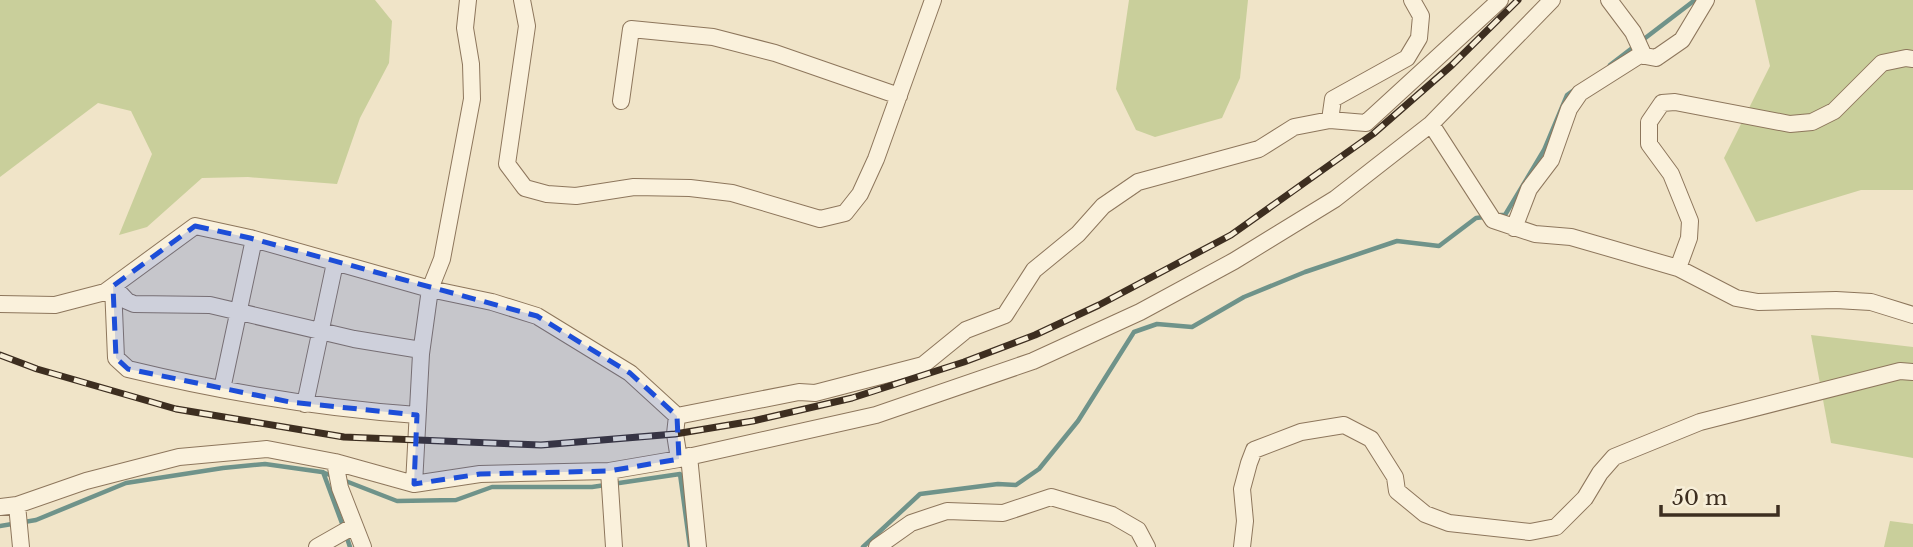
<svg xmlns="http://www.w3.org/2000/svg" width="1913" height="547" font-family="'Libre Baskerville',serif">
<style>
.green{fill:#c9cf9b}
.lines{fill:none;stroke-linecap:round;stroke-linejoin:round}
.stream{stroke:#6f938a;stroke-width:4.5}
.street-casing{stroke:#8d765c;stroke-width:18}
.street{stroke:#faf1dc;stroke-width:16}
.rail-casing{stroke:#3d2e20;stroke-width:7}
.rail{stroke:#f7eed8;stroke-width:4.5;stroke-dasharray:13;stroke-linecap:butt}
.marked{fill:#1d4ed8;fill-opacity:0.2;stroke:#1d4ed8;stroke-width:5;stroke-dasharray:14 9;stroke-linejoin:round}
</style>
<rect width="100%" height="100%" fill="#f0e4c8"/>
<!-- green -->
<path class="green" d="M0,0h375l17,21 -3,42 -29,55 -23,66 -89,-7 -46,1 -55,49 -28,8 33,-81 -21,-43 -33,-8 -98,74z
M1129,0h119l-8,78 -18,40 -67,19 -19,-7 -20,-41z
M1755,0h158v190h-52l-105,32 -32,-64 46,-92z
M1811,335l102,12v111l-82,-15z
M1890,521l23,3v23h-29z"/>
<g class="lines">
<!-- stream -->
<path class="stream" d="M1610,65l85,-65
M1500,215h5l39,-65 23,-55 7,-5
M323,472l20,54
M343,480l54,21 59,-1 36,-13h100l88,-13 10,73
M0,526l36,-6 90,-37 97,-15 42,-4 57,8 13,5
M346,535l4,12
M863,547l57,-53 78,-10 18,1 23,-16 39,-48 56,-89 23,-8 35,3 52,-30 61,-25 92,-31 42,5 37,-28 8,-1"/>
<!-- street casing -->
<g class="street-casing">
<path id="street" d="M522,0l5,26 -20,138 18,24 22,6 29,2 58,-9 56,1 42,5 88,26 25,-6 15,-19 16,-35 57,-159
M1609,0l24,32 11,24
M621,101l10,-72 82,8 62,16 124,43
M1330,120l3,-21 74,-41 12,-20 2,-22 -9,-16
M1431,124l62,96 42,14 36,3 107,31 58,30 22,4 78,-2 35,2 42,13
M1514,228l15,-39 22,-29 18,-51 11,-16 60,-38 16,3 26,-18 24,-40
M1678,268l11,-30 1,-17 -19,-47 -22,-30v-22l13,-19 13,-1 115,22 22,-2 22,-11 48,-48 24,-5 7,1
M113,286l3,72 12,11c95,23 191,39 289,46
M113,286l14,15 7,3 76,1 144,34 67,11
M0,304l55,1 50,-13 90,-66 55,12 180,51 62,13 45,14 93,57 47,43
M222,389l32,-150
M305,404l30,-141
M677,416l122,-24 16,1 108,-28 43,-35 39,-15 29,-45 44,-36 25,-28 35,-24 121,-33 35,-22 36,-7 36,3 134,-123
M677,416l-2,18 4,25
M689,456l9,91
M335,462l5,26 23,59
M609,471l5,76
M414,484l7,-130 9,-65 12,-30 30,-160 -1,-35 -6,-36 3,-28
M17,505l4,42
M0,507l17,-2 69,-24 93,-24 88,-8 68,13 79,22 66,-10 129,-3 70,-12 197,-44 157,-54 107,-49 94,-51 101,-62 96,-75 121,-124
M317,547l37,-21
M877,547l34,-24 36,-12 56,2 48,-16 61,18 26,15 9,17
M1242,547l3,-26 -3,-32 7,-26 5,-13 47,-18 43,-7 27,14 24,38 2,14 28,23 24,9 81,9 26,-5 29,-29 15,-25 14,-16 86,-35 200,-51 13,1"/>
</g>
<!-- street -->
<use href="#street" class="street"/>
<!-- rail casing -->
<g class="rail-casing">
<path id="rail" d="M0,355l37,14 139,40 168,28 197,8 134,-11 78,-13 99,-23 112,-36 71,-27 64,-30 132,-70 142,-101 79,-69 66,-65"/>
</g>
<!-- rail -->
<use href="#rail" class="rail"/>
</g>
<!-- marked area -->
<path class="marked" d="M195,226l55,12 287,78 93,57 47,43 2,43 -70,12 -129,3 -66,10 3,-69 -127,-13 -162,-33 -12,-11 -3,-72z"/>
<!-- scale -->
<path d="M1661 505v10h117v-10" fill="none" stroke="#3d2e20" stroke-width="3.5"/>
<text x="1672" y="505" font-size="21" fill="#3d2e20" stroke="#f7eed8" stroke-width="5" paint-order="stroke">50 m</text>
</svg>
